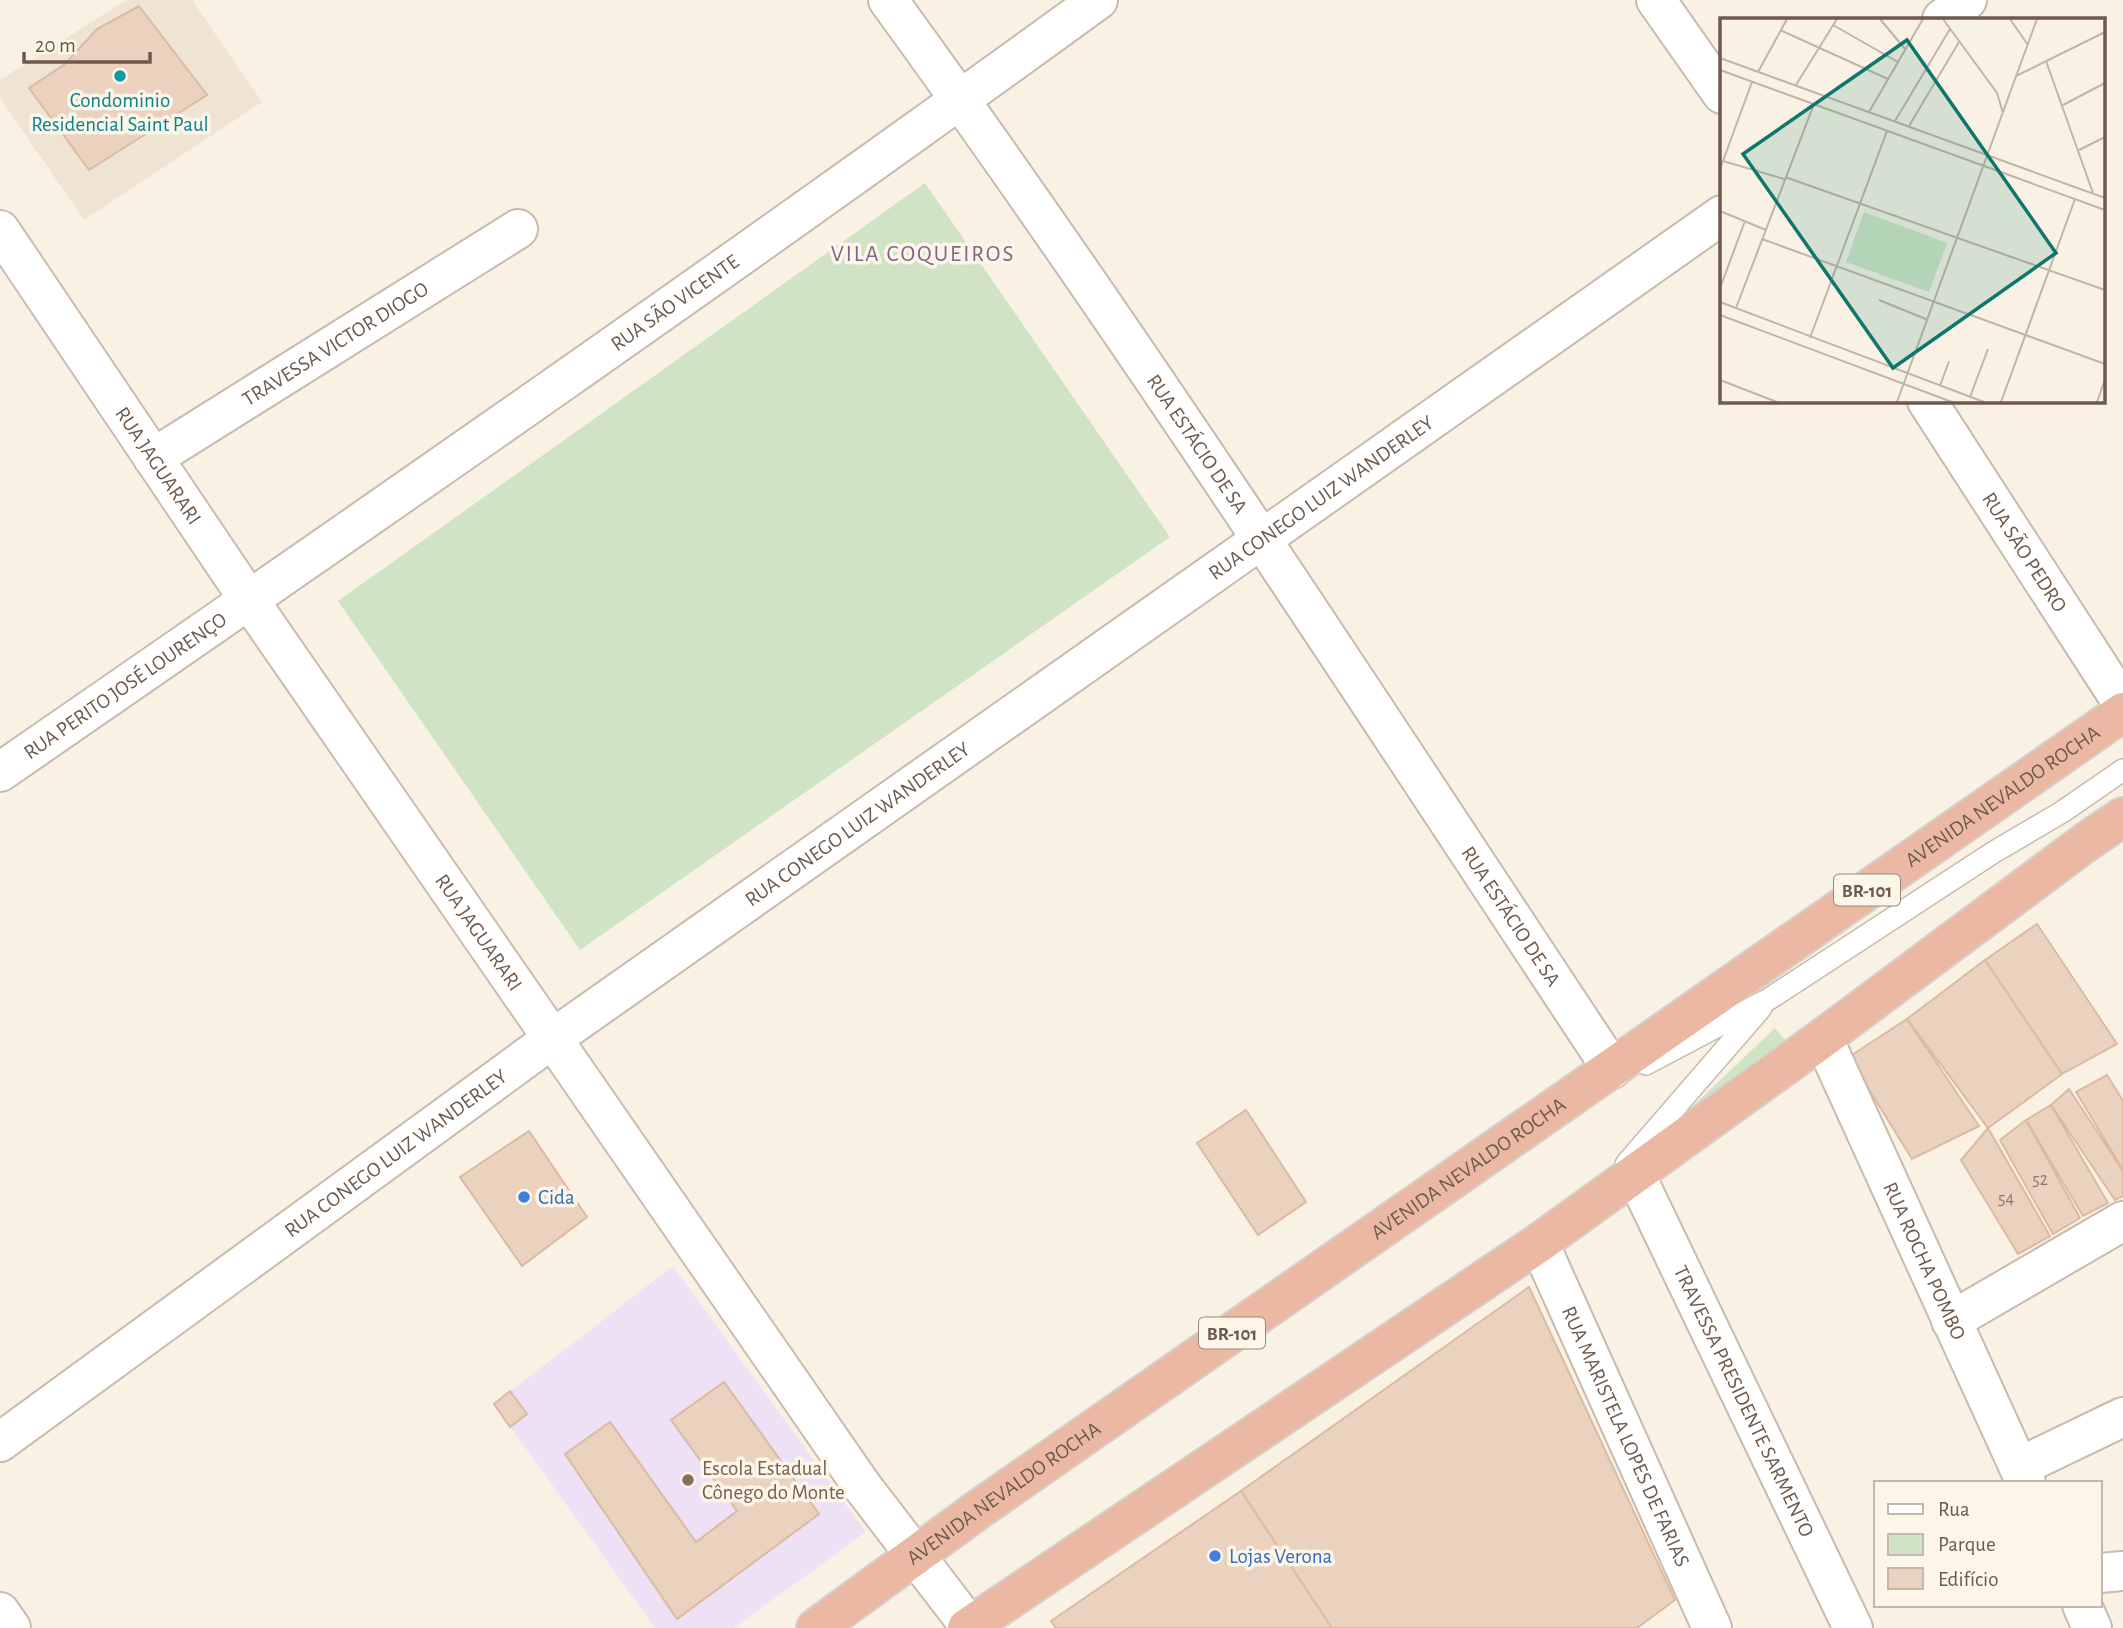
<svg xmlns="http://www.w3.org/2000/svg" width="2123" height="1628" font-family="'Alegreya Sans',sans-serif">
<style>
.residential{fill:#efe4d3}
.education{fill:#eee1f5}
.green{fill:#d0e4c5}
.building{fill:#ead2bf;stroke:#dbbaa2;stroke-width:2}
.lines{fill:none;stroke-linecap:round;stroke-linejoin:round}
.lane-casing{stroke:#c8baac;stroke-width:24}
.street-casing{stroke:#c8baac;stroke-width:42}
.secondary-casing{stroke:#cdbcad;stroke-width:42}
.highway-casing{stroke:#d6d1cd;stroke-width:42}
.lane{stroke:#fff;stroke-width:21}
.street{stroke:#fff;stroke-width:38}
.secondary{stroke:#fff;stroke-width:38}
.highway{stroke:#ebb9a3;stroke-width:38}
.culture-dot{fill:#0f9aa8;stroke:#fcf6e9;stroke-width:2.5}
.shop-dot{fill:#3f7fe0;stroke:#fcf6e9;stroke-width:2.5}
.education-dot{fill:#8d6e63;stroke:#fcf6e9;stroke-width:2.5}
.labels{text-anchor:middle;stroke-width:7;stroke-linejoin:round;paint-order:stroke}
.number-label{font-size:18px;fill:#8c786a}
.shield{fill:#fcf6e9;stroke:#98897c;stroke-width:2}
.shield-label{font-size:19px;font-weight:bold;fill:#6d5a4d}
.culture-label{font-size:21px;fill:#0d838f;stroke:#fcf6e9}
.street-label{font-size:21px;fill:#6d5a4d;stroke:#fcf6e9}
.shop-label{font-size:21px;fill:#366cbe;stroke:#fcf6e9;text-anchor:start}
.education-label{font-size:21px;fill:#785e54;stroke:#fcf6e9;text-anchor:start}
.neighbourhood-label{font-size:23px;letter-spacing:2px;fill:#7f668a;stroke:#fcf6e9}
.inset-road{fill:none;stroke:#c1b5a8;stroke-width:2}
.view{fill:#0f766e;fill-opacity:0.15;stroke:#0f766e;stroke-width:3.5}
.inset-edge{fill:none;stroke:#6d5a4d;stroke-width:3.5}
</style>
<rect width="100%" height="100%" fill="#f9f2e4"/>
<!-- residential -->
<path class="residential" d="M126,0h66l70,102 -178,118 -84,-122v-18z"/>
<!-- education -->
<path class="education" d="M673,1266l193,266 -132,96h-79l-161,-224z"/>
<!-- green -->
<path class="green" d="M925,183l245,354 -590,413 -242,-349z
M1775,1028l15,18 -132,93z"/>
<!-- building -->
<path class="building" d="M139,6l68,89 -118,75 -60,-82 36,-24 32,-35z
M2037,924l80,120 -55,30 -77,-114z
M1985,960l77,114 -74,54 -81,-109z
M1907,1019l72,107 -67,33 -63,-102z
M2107,1075l16,26v69l-47,-78z
M2069,1089l54,82v25l-8,4 -64,-95z
M2051,1105l57,98 -25,13 -57,-96z
M1246,1110l60,92 -48,33 -61,-92z
M2026,1120l54,98 -27,16 -53,-94z
M1988,1128l62,108 -32,18 -57,-94z
M529,1131l58,86 -65,49 -62,-89z
M1529,1287l146,313 -38,28h-305l-91,-137z
M724,1382l95,132 -142,105 -112,-165 45,-32 86,120 41,-31 -66,-91z
M510,1391l17,23 -17,13 -16,-23z
M1241,1491l91,137h-276l-5,-7z"/>
<g class="lines">
<!-- lane casing -->
<g class="lane-casing">
<path id="lane" d="M1646,1064l123,-65 225,-147 68,-40 61,-42
M1626,1164l135,-156"/>
</g>
<!-- street casing -->
<g class="street-casing">
<g id="street">
<path id="s1" d="M888,0c253,348 486,710 724,1069"/>
<path d="M1656,0l66,94"/>
<path d="M1942,19l25,-19"/>
<path id="s2" d="M1927,401l196,303"/>
<path id="s3" d="M153,458l365,-229"/>
<path id="s4" d="M0,772c368,-254 736,-509 1098,-772"/>
<path id="s5" d="M1823,1038l203,445"/>
<path id="s6" d="M1635,1174l218,454"/>
<path id="s7" d="M1539,1243l173,385"/>
<path d="M1951,1321l172,-100"/>
<path id="s8" d="M0,1442l552,-403 1170,-824"/>
<path d="M2019,1467l104,-50"/>
<path d="M2100,1573l23,-2"/>
<path d="M2082,1605l10,23"/>
<path d="M0,1612l11,16"/>
</g>
</g>
<!-- secondary casing -->
<g class="secondary-casing">
<g id="secondary">
<path id="s9" d="M0,230l249,370 613,886 109,142"/>
</g>
</g>
<!-- highway casing -->
<g class="highway-casing">
<g id="highway">
<path id="s10" d="M816,1628l163,-119 1144,-797"/>
<path d="M967,1628l572,-385 284,-205 263,-196 37,-25"/>
</g>
</g>
<!-- lane -->
<use href="#lane" class="lane"/>
<!-- street -->
<use href="#street" class="street"/>
<!-- secondary -->
<use href="#secondary" class="secondary"/>
<!-- highway -->
<use href="#highway" class="highway"/>
</g>
<!-- markers -->
<circle class="culture-dot" cx="120" cy="76" r="7"/>
<g class="shop-dot">
<circle cx="524" cy="1197" r="7"/>
<circle cx="1215" cy="1556" r="7"/>
</g>
<circle class="education-dot" cx="688" cy="1480" r="7"/>
<g class="labels">
<!-- number labels -->
<g class="number-label">
<text x="2040" y="1185">52</text>
<text x="2006" y="1204">54</text>
</g>
<!-- shield labels -->
<g class="shield">
<rect x="1834" y="874.5" width="66" height="31" rx="5"/>
<rect x="1199" y="1317.5" width="66" height="31" rx="5"/>
</g>
<g class="shield-label">
<text x="1867" y="897">BR-101</text>
<text x="1232" y="1340">BR-101</text>
</g>
<!-- culture labels -->
<g class="culture-label">
<text x="120" y="107">Condominio<tspan x="120" dy="24">Residencial Saint Paul</tspan></text>
</g>
<!-- street labels -->
<g class="street-label">
<text dy="7" stroke="none"><textPath href="#s4" startOffset="822">RUA SÃO VICENTE</textPath></text>
<text dy="7" stroke="none"><textPath href="#s3" startOffset="215">TRAVESSA VICTOR DIOGO</textPath></text>
<text dy="7" stroke="none"><textPath href="#s1" startOffset="541">RUA ESTÁCIO DE SA</textPath></text>
<text dy="7" stroke="none"><textPath href="#s9" startOffset="284">RUA JAGUARARI</textPath></text>
<text dy="7" stroke="none"><textPath href="#s8" startOffset="1624">RUA CONEGO LUIZ WANDERLEY</textPath></text>
<text dy="7" stroke="none"><textPath href="#s2" startOffset="180">RUA SÃO PEDRO</textPath></text>
<text dy="7" stroke="none"><textPath href="#s4" startOffset="152">RUA PERITO JOSÉ LOURENÇO</textPath></text>
<text dy="7" stroke="none"><textPath href="#s10" startOffset="1449">AVENIDA NEVALDO ROCHA</textPath></text>
<text dy="7" stroke="none"><textPath href="#s8" startOffset="1057">RUA CONEGO LUIZ WANDERLEY</textPath></text>
<text dy="7" stroke="none"><textPath href="#s1" startOffset="1108">RUA ESTÁCIO DE SA</textPath></text>
<text dy="7" stroke="none"><textPath href="#s9" startOffset="850">RUA JAGUARARI</textPath></text>
<text dy="7" stroke="none"><textPath href="#s8" startOffset="490">RUA CONEGO LUIZ WANDERLEY</textPath></text>
<text dy="7" stroke="none"><textPath href="#s10" startOffset="798">AVENIDA NEVALDO ROCHA</textPath></text>
<text dy="7" stroke="none"><textPath href="#s5" startOffset="245">RUA ROCHA POMBO</textPath></text>
<text dy="7" stroke="none"><textPath href="#s6" startOffset="252">TRAVESSA PRESIDENTE SARMENTO</textPath></text>
<text dy="7" stroke="none"><textPath href="#s7" startOffset="212">RUA MARISTELA LOPES DE FARIAS</textPath></text>
<text dy="7" stroke="none"><textPath href="#s10" startOffset="231">AVENIDA NEVALDO ROCHA</textPath></text>
</g>
<!-- shop labels -->
<g class="shop-label">
<text x="538" y="1204">Cida</text>
<text x="1229" y="1563">Lojas Verona</text>
</g>
<!-- education labels -->
<g class="education-label">
<text x="702" y="1475">Escola Estadual<tspan x="702" dy="24">Cônego do Monte</tspan></text>
</g>
<!-- neighbourhood labels -->
<g class="neighbourhood-label">
<text x="923" y="261">VILA COQUEIROS</text>
</g>
</g>
<!-- overview -->
<g transform="translate(1720 18)">
<rect width="385" height="385" fill="#f9f2e4"/>
<path d="M144,194l83,31 -18,49 -83,-30z" fill="#d0e4c5"/>
<path class="inset-road" d="M160,1l25,30M223,1l54,74 6,20M290,1l18,26M113,7l65,37M60,12l108,49M0,40l385,140M326,43l47,132M0,52l385,140M38,54l29,-53M296,58l89,-44M76,67l41,-66M343,87l42,-22M149,94l54,-93M175,103l55,-92M189,108l50,-84M359,132l26,-13M3,143l61,18M0,151l32,-87M65,159l320,113M0,193l46,19M42,221l343,125M0,270l25,-67M159,282l49,20M0,284l264,100M16,290l78,-204M0,297l232,87M90,320l77,-207M0,362l57,22M220,368l9,-25M250,379l18,-48M177,384l140,-383M281,384l74,-203M377,384l8,-23"/>
<path class="view" d="M187,22l149,213 -163,115 -150,-214z"/>
<rect width="385" height="385" class="inset-edge"/>
</g>
<!-- legend -->
<rect x="1874" y="1481" width="228" height="126" fill="#fcf6e9" stroke="#c3b8ab" stroke-width="2"/>
<rect x="1888" y="1504" width="35" height="10" fill="#ffffff" stroke="#c3b8ab" stroke-width="2"/>
<text x="1938" y="1516" font-size="21" fill="#6d5a4d">Rua</text>
<rect x="1888" y="1534" width="35" height="21" fill="#d0e4c5" stroke="#c3b8ab" stroke-width="2"/>
<text x="1938" y="1551" font-size="21" fill="#6d5a4d">Parque</text>
<rect x="1888" y="1568" width="35" height="21" fill="#ead2bf" stroke="#c3b8ab" stroke-width="2"/>
<text x="1938" y="1586" font-size="21" fill="#6d5a4d">Edifício</text>
<!-- scale -->
<path d="M24 52v10h126v-10" fill="none" stroke="#6d5a4d" stroke-width="3.5"/>
<text x="35" y="52" font-size="21" fill="#6d5a4d" stroke="#fcf6e9" stroke-width="5" paint-order="stroke">20 m</text>
</svg>
